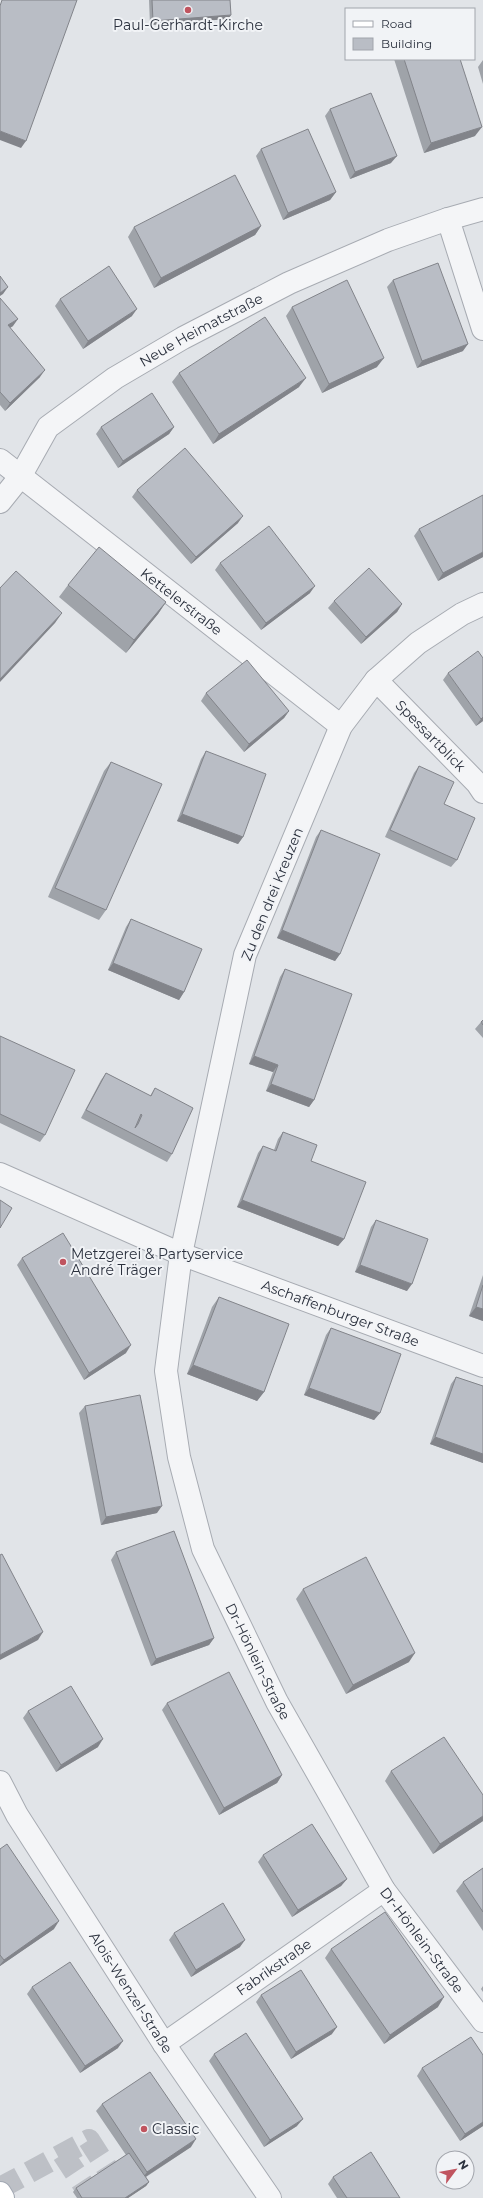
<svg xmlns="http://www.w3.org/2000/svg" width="483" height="2198" font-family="Montserrat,sans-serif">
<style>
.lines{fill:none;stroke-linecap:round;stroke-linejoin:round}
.minor-tunnel{stroke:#bdc0c6;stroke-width:22;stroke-dasharray:22 11;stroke-linecap:butt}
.minor-casing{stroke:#a7abb2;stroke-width:24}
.major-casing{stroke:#a2a8b3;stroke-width:24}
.minor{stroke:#f4f5f7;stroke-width:22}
.major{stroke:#fff;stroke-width:22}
.wall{fill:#9fa3a9}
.shaded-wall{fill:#82848a}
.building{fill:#b9bdc5;stroke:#82848a;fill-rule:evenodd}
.poi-dot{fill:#c0545f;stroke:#f1f3f6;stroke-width:1.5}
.labels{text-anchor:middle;stroke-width:4;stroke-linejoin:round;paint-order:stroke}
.poi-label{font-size:14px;fill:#2b313e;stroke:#f1f3f6;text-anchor:start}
.street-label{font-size:14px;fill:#2b313e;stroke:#f1f3f6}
</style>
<rect width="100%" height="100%" fill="#e1e4e8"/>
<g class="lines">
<!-- minor-tunnel -->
<path class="minor-tunnel" d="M63,2154l29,44
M0,2188l89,-48 37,58"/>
<!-- minor casing -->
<g class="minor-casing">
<g id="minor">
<path d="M448,219l35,110"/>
<path id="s1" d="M0,460l341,266"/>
<path id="s2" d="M0,502l20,-25 28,-50 67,-49 68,-40 106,-55 99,-43 60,-21 35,-10"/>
<path id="s3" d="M483,604l-21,10 -44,29 -42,37 -35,46 -96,229 -64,299 -15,117 13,86 24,92 74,153 107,188 99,131"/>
<path id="s4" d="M376,680l101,103 6,9"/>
<path id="s5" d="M0,1174l181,80 302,112"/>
<path id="s6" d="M0,1782l17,33 147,229 106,154"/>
<path id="s7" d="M164,2044l220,-154"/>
</g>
</g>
<!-- major casing -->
<g class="major-casing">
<path id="major" d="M0,2193l3,5"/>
</g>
<!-- minor -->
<use href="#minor" class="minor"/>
<!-- major -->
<use href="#major" class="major"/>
</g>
<!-- wall -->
<path class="wall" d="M149,0h81l1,15 -3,4 -78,6z
M394,59h66l15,77 -51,17z
M483,60v24l-5,-17z
M330,109l61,54 -41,16 -25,-63z
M261,149l75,43 -6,8 -47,20 -27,-64z
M261,226l-6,9 -101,53 -26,-51 6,-10z
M393,280l70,71 -46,17 -30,-81z
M0,298l13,28 -3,2 30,49 -35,34 -5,-6z
M60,299l72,17 -49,33 -28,-43z
M292,307l85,60 -55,26 -36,-77z
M179,373l120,14 -86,57 -41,-62z
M101,427h73l-5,7 -51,34 -22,-34z
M137,490l101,33 -47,41 -59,-67z
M419,529l64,28 -45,24 -24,-45z
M220,563l90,30 -49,37 -46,-60z
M68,585l98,17 -8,12 -32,39 -67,-56z
M334,601l68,3 -5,8 -36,32 -33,-36z
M448,673l35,48 -7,5 -33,-46z
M206,693l83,18 -5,7 -40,34 -43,-51z
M206,751l37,86 -5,7 -61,-23 24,-62z
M111,762l-5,148 -7,10 -51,-23 56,-126z
M419,766l25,38 13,56 -6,7 -66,-30 29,-64z
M321,830l19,124 -5,7 -58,-23 39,-101z
M131,919l53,73 -5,8 -71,-30 18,-43z
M285,969l29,131 -5,7 -43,-16 7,-19 -24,-8 31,-87z
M483,1020v18l-8,-9 6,-7z
M0,1036l45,99 -5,7 -40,-19z
M106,1073l44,23 5,-8 17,66 -5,8 -86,-44 20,-38z
M283,1132l28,29 33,78 -6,7 -101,-39 21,-54 5,-7 11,4 4,-11z
M376,1220l31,71 -52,-19 16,-45z
M22,1258l104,95 -42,27 -67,-115z
M483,1275v46l-14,-5z
M219,1297l45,95 -7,9 -70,-27 25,-67z
M331,1328l49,85 -6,7 -70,-25 22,-60z
M456,1377l27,9v77l-53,-19 21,-60z
M85,1406l72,107 -56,12 -22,-112z
M116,1552l98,86 -5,7 -58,21 -40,-106z
M303,1589l106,73 -63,32 -50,-95z
M167,1703l115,72 -5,8 -58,32 -57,-105z
M28,1711l70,36 -42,25 -33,-54z
M391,1771l92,24v26l-50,33 -48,-73z
M0,1849l54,80 -54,37z
M263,1855l84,24 -6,7 -49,31 -34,-55z
M483,1868v63l-27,-40 7,-9z
M174,1933l66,14 -49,30 -22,-37z
M331,1949l107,58 -54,37 -59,-86z
M483,1986v6l-2,-3z
M32,1987l86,61 -38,25 -53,-79z
M261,1995l71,39 -41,25 -35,-57z
M214,2054l83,72 -33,21 -55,-86z
M483,2055v71l-23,15 -43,-65 5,-8z
M102,2104l89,43 -45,30 3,5 -3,4 -18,12h-51l-4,-6 3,-4 50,-33 -30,-44z
M333,2177l67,21h-63l-9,-14z"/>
<!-- shaded-wall -->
<path class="shaded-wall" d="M231,15l-3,4 -78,6 3,-4z
M482,127l-7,9 -51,17 7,-10z
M0,131l26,10 -5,7 -21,-8z
M397,156l-6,7 -41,16 5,-7z
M336,192l-6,8 -47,20 5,-7z
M261,226l-6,9 -101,53 7,-10z
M8,287l-5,7 -3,2v-3z
M137,309l-5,7 -49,33 5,-8z
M18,319l-5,7 -10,6 5,-7z
M468,344l-5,7 -46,17 5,-7z
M384,358l-7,9 -55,26 7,-9z
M45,370l-5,7 -35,34 5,-8z
M306,378l-7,9 -86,57 6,-10z
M174,427l-5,7 -51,34 5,-7z
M243,516l-5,7 -47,41 5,-7z
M483,552v5l-45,24 5,-8z
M315,586l-5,7 -49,37 5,-7z
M166,602l-8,12 -32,39 8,-13z
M402,604l-5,8 -36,32 5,-7z
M62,613l-7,10 -55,59v-3z
M289,711l-5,7 -40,34 5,-8z
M483,717v4l-7,5 5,-7z
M182,814l61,23 -5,7 -61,-23z
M282,930l58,24 -5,7 -58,-23z
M113,963l71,29 -5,8 -71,-30z
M254,1056l24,9 -5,7 -24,-8z
M271,1084l43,16 -5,7 -43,-16z
M242,1200l102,39 -6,7 -101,-39z
M360,1265l52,19 -5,7 -52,-19z
M476,1307l7,2v12l-14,-5z
M131,1345l-5,8 -42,27 5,-7z
M193,1365l71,27 -7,9 -70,-27z
M309,1388l71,25 -6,7 -70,-25z
M435,1437l48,17v9l-53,-19z
M162,1506l-5,7 -56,12 5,-8z
M43,1632l-5,8 -38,20v-5z
M214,1638l-5,7 -58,21 5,-7z
M415,1653l-6,9 -63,32 7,-9z
M103,1739l-5,8 -42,25 5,-7z
M282,1775l-5,8 -58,32 5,-7z
M483,1816v5l-50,33 7,-10z
M347,1879l-6,7 -49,31 6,-7z
M59,1921l-5,8 -54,37v-1l4,-5z
M245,1940l-5,7 -49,30 5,-7z
M444,1997l-6,10 -54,37 6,-9z
M337,2027l-5,7 -41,25 5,-7z
M123,2041l-5,7 -38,25 5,-7z
M303,2119l-6,7 -33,21 6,-7z
M483,2122v4l-23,15 5,-7z
M196,2139l-5,8 -49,32 5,-7z
M149,2182l-3,4 -18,12h-3z"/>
<!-- building -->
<path class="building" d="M2,0h75l-51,141 -26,-10v-125z
M152,0h78l1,15 -78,6z
M404,59h56l22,68 -51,16z
M371,93l26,63 -42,16 -25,-63z
M308,129l28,63 -48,21 -27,-64z
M235,175l26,51 -100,52 -27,-51z
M438,263l30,81 -46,17 -29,-81z
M109,266l28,43 -49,32 -28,-42z
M0,276l8,11 -8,6z
M347,280l37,78 -55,26 -37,-77z
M0,298l18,21 -10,6 37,45 -35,33 -10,-11z
M265,317l41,61 -87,56 -40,-61z
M152,393l22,34 -51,34 -22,-34z
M185,448l58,68 -47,41 -59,-67z
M483,495v57l-40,21 -24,-44z
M269,526l46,60 -49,37 -46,-60z
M99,547l67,55 -32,38 -66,-55z
M369,568l33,36 -36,33 -32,-36z
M16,571l46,42 -62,66v-91z
M478,651l5,7v59l-2,2 -33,-46z
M247,660l42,51 -40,33 -43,-51z
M206,751l60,23 -23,63 -61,-23z
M111,762l51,22 -56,126 -51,-22z
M419,766l35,16 -10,22 31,14 -18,42 -67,-30z
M321,830l59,24 -40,100 -58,-24z
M131,919l71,30 -18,43 -71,-29z
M285,969l67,25 -38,106 -43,-16 7,-19 -24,-9z
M483,1020v5l-2,-3z
M0,1036l75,34 -30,65 -45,-21z
M106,1073l45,23 4,-8 38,20 -21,46 -86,-44zM141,1114l1,1 -4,9 -3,4z
M283,1132l34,13 -6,16 55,21 -22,57 -102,-39 21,-54 13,5z
M0,1200l12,8 -12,20z
M376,1220l52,19 -16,45 -52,-19z
M63,1233l68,112 -42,28 -67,-115z
M483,1285v24l-7,-2z
M219,1297l70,27 -25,68 -71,-27z
M331,1328l70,26 -21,59 -71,-25z
M456,1377l27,9v68l-48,-17z
M140,1395l22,111 -56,11 -21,-111z
M174,1531l40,107 -58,21 -40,-107z
M2,1554l41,78 -43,23v-100z
M366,1557l49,96 -62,32 -50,-96z
M229,1672l53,103 -58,33 -57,-105z
M71,1686l32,53 -42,26 -33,-54z
M444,1737l39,58v21l-43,28 -49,-73z
M312,1824l35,55 -49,31 -35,-55z
M7,1844l52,77 -55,39 -4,-5v-106z
M483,1868v44l-20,-30z
M223,1903l22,37 -49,30 -22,-37z
M385,1912l59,85 -54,38 -59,-86z
M70,1962l53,79 -38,25 -53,-79z
M301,1970l36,57 -41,25 -35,-57z
M246,2033l57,86 -33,21 -56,-86z
M471,2037l12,18v67l-18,12 -43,-66z
M150,2072l46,67 -49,33 -45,-68z
M371,2152l29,46h-53l-14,-21z
M129,2153l20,29 -24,16h-43l-6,-10z"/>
<!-- markers -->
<g class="poi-dot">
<circle cx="188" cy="10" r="4"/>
<circle cx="63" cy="1262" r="4"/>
<circle cx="144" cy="2129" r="4"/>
</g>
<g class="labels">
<!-- poi labels -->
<g class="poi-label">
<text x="188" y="30" text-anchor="middle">Paul-Gerhardt-Kirche</text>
<text x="71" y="1259">Metzgerei &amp; Partyservice<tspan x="71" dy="16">André Träger</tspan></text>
<text x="152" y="2134">Classic</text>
</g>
<!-- street labels -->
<g class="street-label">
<text dy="5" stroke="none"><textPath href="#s2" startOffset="271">Neue Heimatstraße</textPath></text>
<text dy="5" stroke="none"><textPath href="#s1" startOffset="230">Kettelerstraße</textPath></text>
<text dy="5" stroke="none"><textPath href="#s4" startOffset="78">Spessartblick</textPath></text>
<text transform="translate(272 894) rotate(-68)" y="5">Zu den drei Kreuzen</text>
<text dy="5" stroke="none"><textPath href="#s5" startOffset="368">Aschaffenburger Straße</textPath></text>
<text dy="5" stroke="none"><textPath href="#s3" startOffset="1169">Dr-Hönlein-Straße</textPath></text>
<text dy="5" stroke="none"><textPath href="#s3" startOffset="1493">Dr-Hönlein-Straße</textPath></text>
<text dy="5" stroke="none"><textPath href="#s7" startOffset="134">Fabrikstraße</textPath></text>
<text dy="5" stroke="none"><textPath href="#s6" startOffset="248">Alois-Wenzel-Straße</textPath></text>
</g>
</g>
<!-- legend -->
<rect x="345" y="8" width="130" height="52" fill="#f1f3f6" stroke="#a2a5ac"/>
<rect x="353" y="21" width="20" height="6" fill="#ffffff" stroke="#a2a5ac"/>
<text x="381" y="28" font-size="12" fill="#2b313e">Road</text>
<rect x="353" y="38" width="20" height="12" fill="#b9bdc5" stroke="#a2a5ac"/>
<text x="381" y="48" font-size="12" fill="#2b313e">Building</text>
<!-- north arrow -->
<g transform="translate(455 2170) rotate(58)"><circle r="19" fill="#f1f3f6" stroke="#a2a5ac"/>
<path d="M0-3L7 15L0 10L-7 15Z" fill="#c0545f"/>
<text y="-6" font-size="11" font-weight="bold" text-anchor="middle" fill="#2b313e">N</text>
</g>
</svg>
